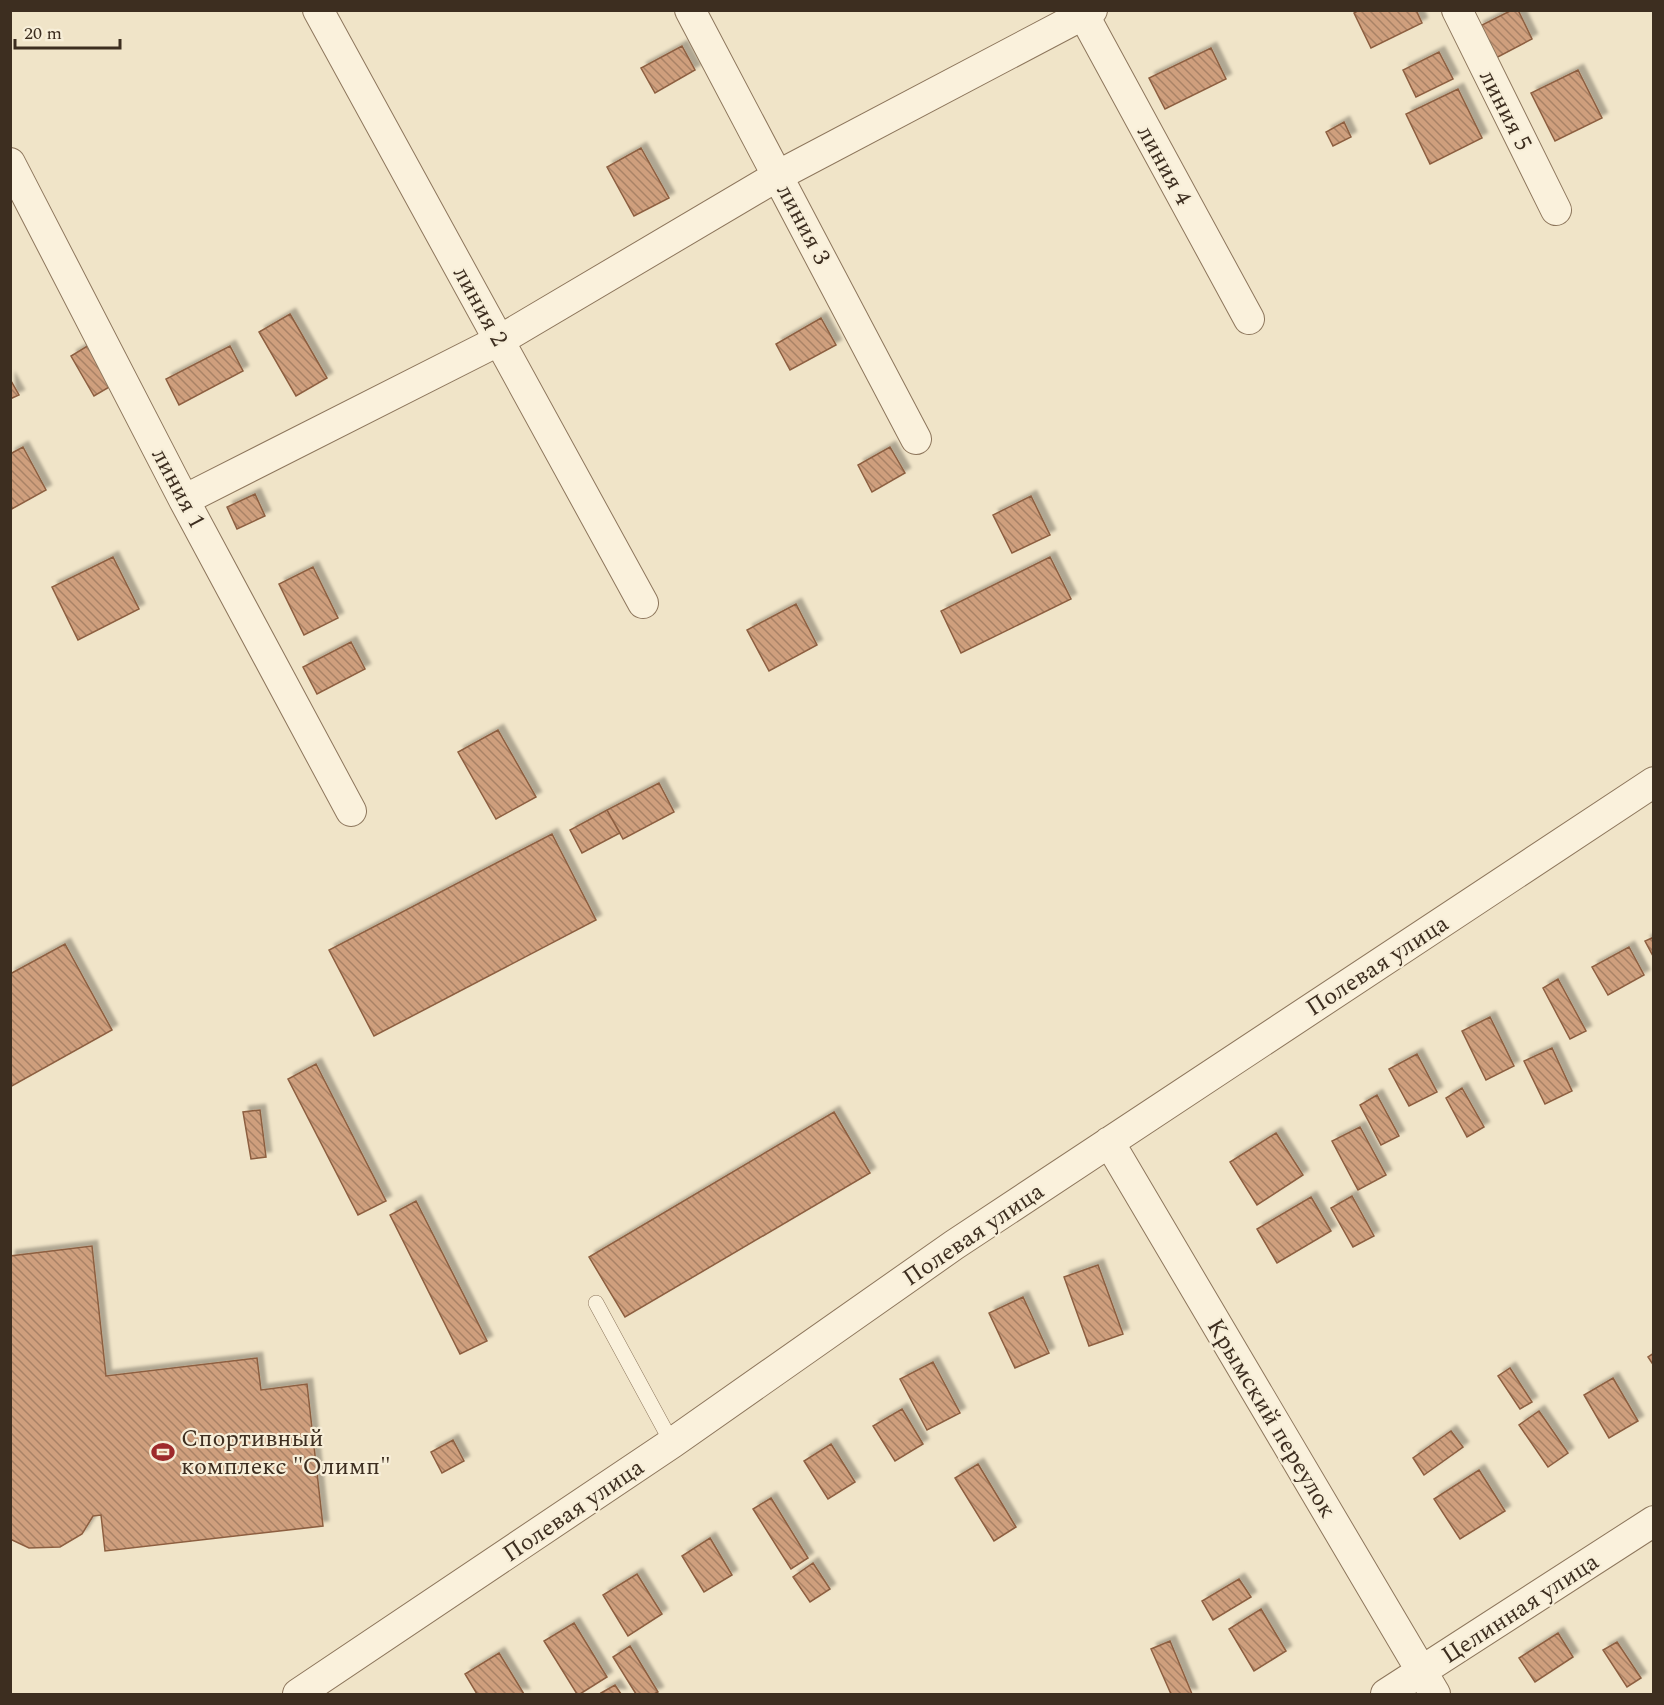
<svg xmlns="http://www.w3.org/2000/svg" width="1664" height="1705" font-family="Spectral,serif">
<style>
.building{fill:url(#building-back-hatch);stroke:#8d5f41;stroke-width:1.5;filter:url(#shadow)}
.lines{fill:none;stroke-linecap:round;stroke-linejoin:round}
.lane-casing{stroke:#8d765c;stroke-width:16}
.street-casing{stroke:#8d765c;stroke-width:32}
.lane{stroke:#faf1dc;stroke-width:15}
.street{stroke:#faf1dc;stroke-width:30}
.labels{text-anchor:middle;stroke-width:4.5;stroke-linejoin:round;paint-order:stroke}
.street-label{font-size:24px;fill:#3d2e20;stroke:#f7eed8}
.poi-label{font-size:24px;fill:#3d2e20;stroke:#f7eed8;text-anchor:start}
</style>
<defs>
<pattern id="building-back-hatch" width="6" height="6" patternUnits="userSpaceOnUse" patternTransform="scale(1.5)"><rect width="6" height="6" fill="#cf9f7d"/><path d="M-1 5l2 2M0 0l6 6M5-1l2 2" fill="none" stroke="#a98266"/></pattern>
<filter id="shadow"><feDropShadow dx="5.5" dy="-5.5" stdDeviation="1.5" flood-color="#0004"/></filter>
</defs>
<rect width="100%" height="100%" fill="#f0e4c8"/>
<!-- building -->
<path class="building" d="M1359,10h57l6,13 -51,25 -17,-35z
M1512,10h6l14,29 -38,20 -16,-32z
M682,46l13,24 -40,23 -14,-25z
M1211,48l15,31 -61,30 -16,-31z
M1439,52l14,27 -37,18 -13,-27z
M1578,70l24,48 -47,23 -24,-48z
M1458,89l24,49 -52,26 -24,-50z
M1344,122l7,15 -18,9 -7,-14z
M641,148l28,50 -35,18 -27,-49z
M290,314l37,64 -31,18 -37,-64z
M821,318l15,27 -46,25 -14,-26z
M89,345l22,41 -17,10 -23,-40z
M230,346l13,25 -64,34 -13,-26z
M10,379l9,16 -9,4z
M23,447l23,43 -36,20v-56z
M890,447l15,26 -33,19 -14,-27z
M255,494l10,22 -28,13 -10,-22z
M1031,496l19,39 -38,18 -19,-38z
M113,557l26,52 -61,31 -26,-53z
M1050,557l21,42 -110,54 -20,-42z
M313,567l25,51 -34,17 -25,-51z
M796,604l21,41 -48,26 -22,-41z
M351,642l14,27 -48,25 -14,-27z
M498,730l38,67 -40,22 -38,-67z
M659,783l15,29 -51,27 -16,-29z
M607,810l13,23 -38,20 -12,-23z
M552,834l44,86 -222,116 -45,-86z
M1654,937v21l-9,-17z
M65,944l47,86 -102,57v-113z
M1629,947l15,28 -36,20 -16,-28z
M1558,979l28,52 -16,8 -27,-51z
M1490,1017l24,49 -28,14 -24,-49z
M1552,1048l20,43 -27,13 -21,-43z
M1417,1054l20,38 -28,14 -20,-37z
M316,1064l70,137 -28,14 -70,-136z
M1462,1088l22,39 -17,10 -21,-39z
M1377,1095l22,41 -18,9 -21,-40z
M260,1110l6,47 -15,2 -8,-47z
M834,1112l36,61 -245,144 -36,-60z
M1360,1127l26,48 -28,15 -26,-49z
M1276,1133l27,42 -46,30 -27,-43z
M1352,1196l22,40 -21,11 -22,-39z
M1311,1197l20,34 -54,32 -20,-34z
M416,1201l71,140 -27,13 -70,-139z
M92,1246l14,130 151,-18 4,32 46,-6 16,142 -218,25 -4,-36 -8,1 -11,18 -22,13 -31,1 -19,-9v-283z
M1098,1265l25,69 -34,12 -25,-69z
M1023,1297l26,56 -34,15 -26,-55z
M1654,1353v13l-6,-9z
M933,1362l27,51 -33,17 -27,-51z
M1510,1368l22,34 -12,7 -22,-33z
M1613,1378l25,43 -29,17 -25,-43z
M902,1409l21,35 -28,17 -22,-35z
M1539,1411l29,42 -20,14 -29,-42z
M1451,1431l12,16 -39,28 -11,-17z
M453,1440l11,21 -22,12 -11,-21z
M831,1444l24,38 -27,17 -24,-38z
M978,1464l38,63 -22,14 -39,-63z
M1479,1470l26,41 -45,28 -26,-40z
M771,1498l37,60 -17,11 -38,-60z
M710,1538l22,37 -28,17 -22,-36z
M813,1563l17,26 -20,13 -17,-25z
M637,1574l25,40 -34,22 -25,-41z
M1239,1579l12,18 -38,23 -11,-19z
M1261,1609l25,42 -32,20 -25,-42z
M574,1623l33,54 -27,17h-3l-33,-53z
M1558,1633l15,24 -38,25 -16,-24z
M1170,1641l22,53h-21l-20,-45z
M1617,1642l24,36 -14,9 -24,-37z
M630,1646l28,46 -4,2h-18l-23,-37z
M499,1653l25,41h-47l-12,-20z
M615,1685l6,9h-19l-1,-1z"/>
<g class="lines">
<!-- lane casing -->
<g class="lane-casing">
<path id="lane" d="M596,1303l76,140"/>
</g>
<!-- street casing -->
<g class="street-casing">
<path id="street" d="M318,10l325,593
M690,10l226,429
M1081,10l168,309
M1457,10l99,200
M10,163l174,337 167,311
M184,500l316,-160 279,-165 313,-165
M1109,1142l326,552
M298,1694l374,-251 282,-198 700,-463
M1386,1694l268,-173"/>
</g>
<!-- lane -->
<use href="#lane" class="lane"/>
<!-- street -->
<use href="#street" class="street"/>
</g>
<!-- icons -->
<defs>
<g id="stadium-bare" transform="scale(1.8)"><path d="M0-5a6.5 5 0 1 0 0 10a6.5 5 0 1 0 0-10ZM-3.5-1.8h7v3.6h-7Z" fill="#9e2a2b" stroke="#f7eed8" stroke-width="2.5" paint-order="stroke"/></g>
</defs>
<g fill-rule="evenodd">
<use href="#stadium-bare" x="163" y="1452"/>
</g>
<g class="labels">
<!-- street labels -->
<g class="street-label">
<text transform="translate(1506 110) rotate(63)" y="8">линия 5</text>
<text transform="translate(1165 165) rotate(61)" y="8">линия 4</text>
<text transform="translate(804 224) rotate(62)" y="8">линия 3</text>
<text transform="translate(481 306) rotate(61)" y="8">линия 2</text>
<text transform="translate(179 488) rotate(62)" y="8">линия 1</text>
<text transform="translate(1377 965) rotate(-33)" y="8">Полевая улица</text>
<text transform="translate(973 1234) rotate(-34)" y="8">Полевая улица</text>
<text transform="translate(1272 1418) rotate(59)" y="8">Крымский переулок</text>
<text transform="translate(573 1510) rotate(-34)" y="8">Полевая улица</text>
<text transform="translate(1520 1608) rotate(-33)" y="8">Целинная улица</text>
</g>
<!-- poi labels -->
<g class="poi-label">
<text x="181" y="1446">Спортивный<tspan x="181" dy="28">комплекс "Олимп"</tspan></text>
</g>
</g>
<!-- border -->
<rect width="1664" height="1705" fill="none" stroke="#3d2e20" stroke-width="24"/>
<!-- scale -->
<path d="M15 39v9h105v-9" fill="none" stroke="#3d2e20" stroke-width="3"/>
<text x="24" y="39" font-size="18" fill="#3d2e20" stroke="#f7eed8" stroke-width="4.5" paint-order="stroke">20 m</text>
</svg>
